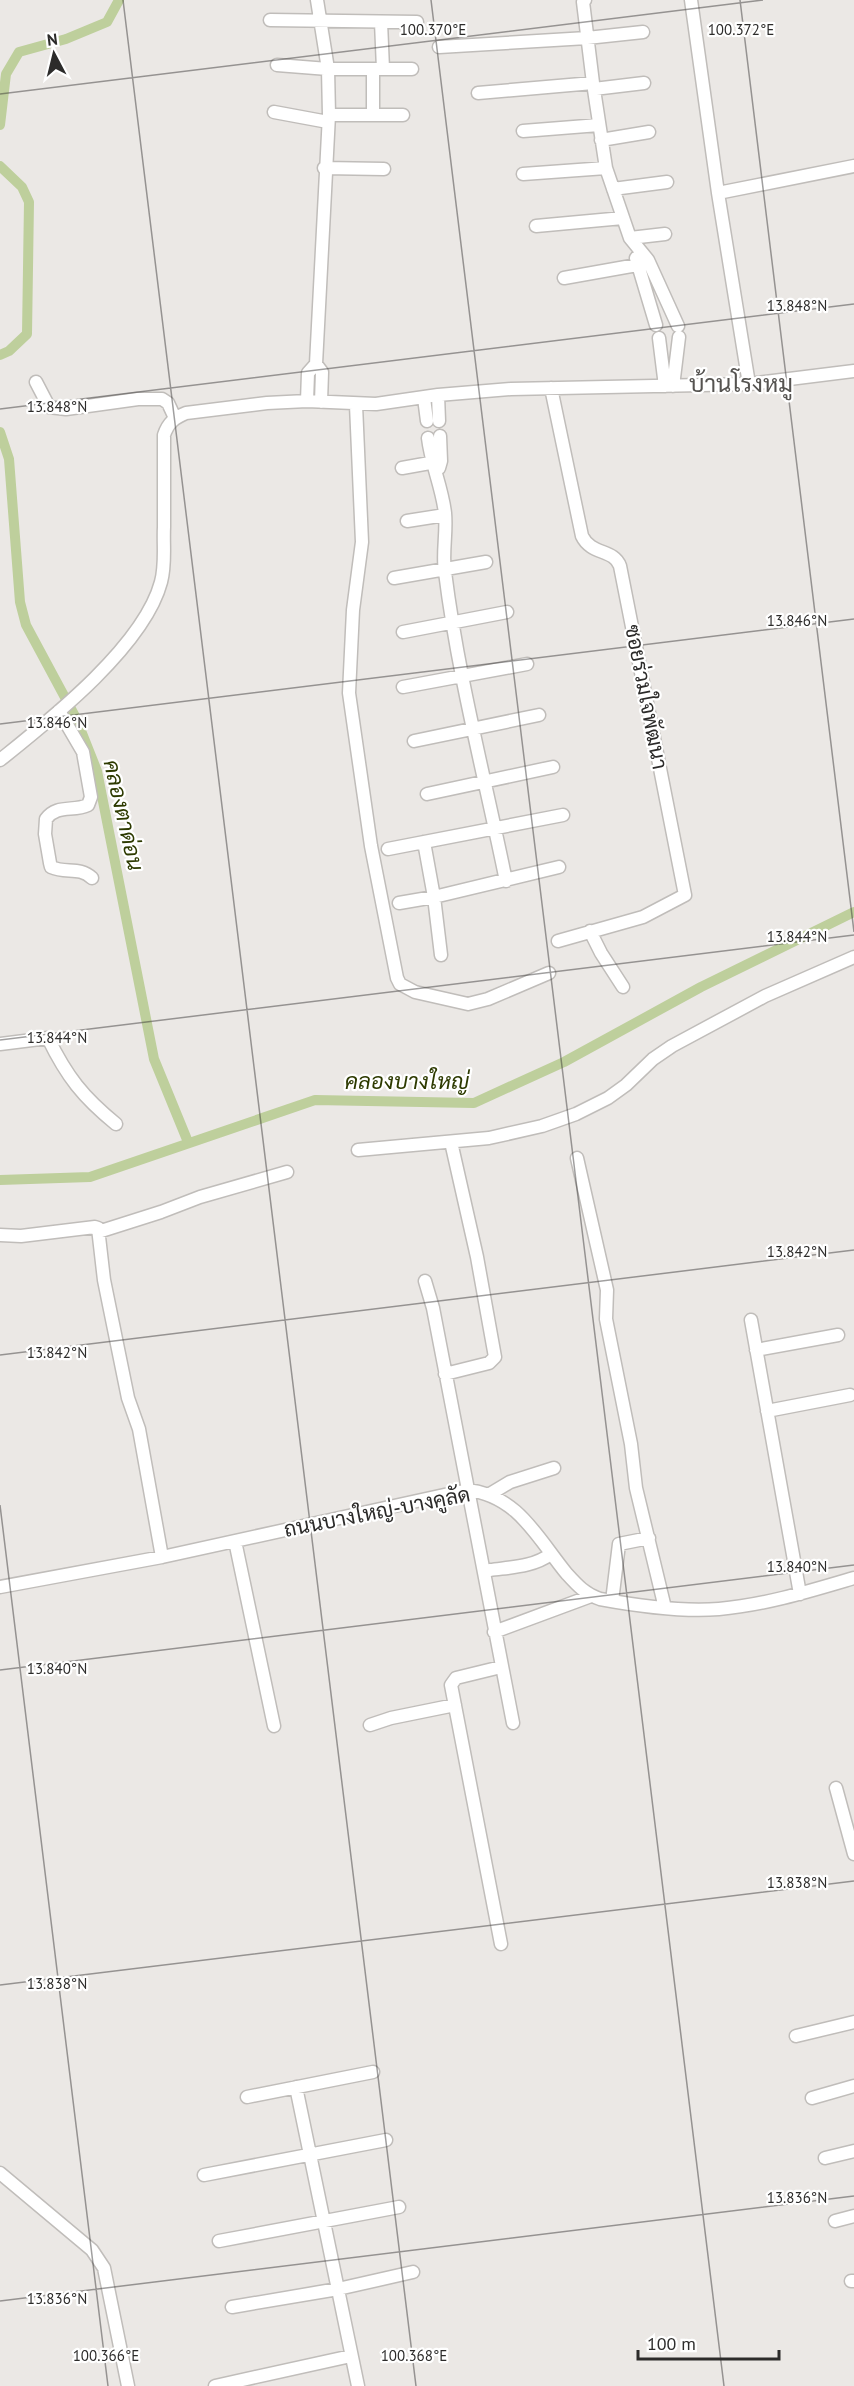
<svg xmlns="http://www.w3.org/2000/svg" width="854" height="2386" font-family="'PT Sans',Sarabun,sans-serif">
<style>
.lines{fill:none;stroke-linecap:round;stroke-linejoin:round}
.canal{stroke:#becf9c;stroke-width:10}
.minor-casing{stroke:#c0bdba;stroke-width:15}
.minor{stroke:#fff;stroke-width:12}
.ticks{fill:none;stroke:#2c2b2a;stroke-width:1.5;stroke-opacity:0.45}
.labels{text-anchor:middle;stroke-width:4.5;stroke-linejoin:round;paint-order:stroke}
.street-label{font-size:21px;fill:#2c2b2a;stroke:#fff}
.water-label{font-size:22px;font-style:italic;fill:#2d3a00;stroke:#fff}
.quarter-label{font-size:24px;fill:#555350;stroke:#fff}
.ticks-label{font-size:15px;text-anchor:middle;fill:#2c2b2a;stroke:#fff;stroke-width:4.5;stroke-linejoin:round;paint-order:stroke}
</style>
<rect width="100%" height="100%" fill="#ebe8e5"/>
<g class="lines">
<!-- canal -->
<path class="canal" d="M0,125l6,-51 13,-22 47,-13 41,-17 12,-22
M0,166l22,21 7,15 -2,132 -18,17 -9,4
M0,432l9,27 11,143 6,23 50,93 21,53 57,288 34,83
M0,1180l90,-3 225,-77 159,3 90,-41 137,-75 153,-75"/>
<!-- minor casing -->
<g class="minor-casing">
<path id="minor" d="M585,0l-2,2 10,81 13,85 24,70 18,22 30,66
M691,0l27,193 31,191
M270,20l147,2
M381,22l2,47
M439,47l148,-9 56,-6
M277,65l51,4h84
M373,69v46
M594,89l50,-6
M478,93l115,-10
M274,112l54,10
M329,115h74
M523,131l76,-6
M601,140l48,-8
M324,168l60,1
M523,174l83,-6
M613,189l54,-7
M718,193l136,-27
M536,226l87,-8
M630,238l35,-4
M636,258l20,67
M564,278l73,-13 11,-5
M659,338l6,48
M316,364l6,8 -1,30
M36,382l13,25 17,2 72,-10h24l6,4 7,15
M673,386l6,-49
M551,388l31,148c9,19 32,13 38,30l65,329 -42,22 -85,24
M438,395l1,26
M424,398l3,23
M307,401l1,-28 8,-9 13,-249 -1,-46 -11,-69
M356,405l6,137 -9,68 -4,83 22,153 26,132 3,6 15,8 53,12 20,-5 61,-26
M428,438c3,26 14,49 17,75 2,20 -3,40 0,59 13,104 40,206 61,309
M402,468l39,-7
M439,468l2,-7 -1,-25
M407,521l38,-6
M394,578l92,-16
M403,632l104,-20
M403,687l124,-23
M59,711l24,41 8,45 -3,8c-15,7 -31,-1 -42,14l-1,15 5,29 1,4c15,7 28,-1 41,11
M414,741l125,-26
M0,760c50,-40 144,-114 161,-178 5,-18 2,-37 3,-55 0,-31 0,-61 0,-92 4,-12 10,-17 22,-22l81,-10 40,-2 69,3 62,-9 73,-6 238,-5 105,-13
M427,794l126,-27
M424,842l10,55 7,58
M388,849l175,-34
M399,903l35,-6 125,-30
M590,931l11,22 22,34
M0,1044l48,-6c19,39 35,59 68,86
M358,1150l131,-12 53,-12 34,-12 32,-16 18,-13 27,-26 19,-13 93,-50 89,-39
M577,1158l30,132 -1,29 25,125 5,44 29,120
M98,1232l63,-20 39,-15 87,-25
M0,1235l21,1 74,-9 3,1 6,52 24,118 11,31 23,128
M425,1281l8,27 80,415
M751,1320l49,274
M756,1350l82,-15
M445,1374l44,-11 6,-6 -18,-100 -26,-115
M767,1411l83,-16
M490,1494l20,-12 44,-14
M235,1541l39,185
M490,1570c22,-3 43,-3 61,-16
M0,1587l162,-30 305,-67c51,5 71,49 100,84 10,11 18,20 33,25 38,7 80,13 119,10 46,-4 91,-18 135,-31
M612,1601l7,-57 30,-6
M494,1632l97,-36
M501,1667l-45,11 -5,7 50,259
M370,1725l21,-7 64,-13
M836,1788l18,66
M796,2036l58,-14
M296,2087l62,299
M247,2097l126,-25
M812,2098l42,-12
M825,2158l29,-7
M0,2173l92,77 12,18 24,118
M204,2175l182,-35
M835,2221l19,-5
M219,2241l180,-34
M851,2281h3
M232,2307l106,-18 75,-17
M215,2386l136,-30"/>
</g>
<!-- minor -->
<use href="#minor" class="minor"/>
</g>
<!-- ticks -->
<path class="ticks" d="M123,0l293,2386M431,0l293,2386M740,0l114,932M0,94l763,-94M0,409l854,-105M0,724l854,-105M0,1040l854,-105M0,1355l854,-105M0,1505l108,881M0,1670l854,-105M0,1985l854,-104M0,2301l854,-105"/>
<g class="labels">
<!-- street labels -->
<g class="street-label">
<text transform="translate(646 697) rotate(79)" y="7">ซอยร่วมใจพัฒนา</text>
<text transform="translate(377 1512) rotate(-11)" y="7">ถนนบางใหญ่-บางคูลัด</text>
</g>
<!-- water labels -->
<g class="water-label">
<text transform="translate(124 815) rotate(77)" y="8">คลองตาด่อน</text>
<text x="407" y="1089">คลองบางใหญ่</text>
</g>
<!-- quarter labels -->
<g class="quarter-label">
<text x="741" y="392">บ้านโรงหมู</text>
</g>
</g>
<g class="ticks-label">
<text x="433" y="35">100.370°E</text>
<text x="741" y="35">100.372°E</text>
<text x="797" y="311">13.848°N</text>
<text x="57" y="412">13.848°N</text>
<text x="797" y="626">13.846°N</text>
<text x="57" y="728">13.846°N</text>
<text x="797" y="942">13.844°N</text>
<text x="57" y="1043">13.844°N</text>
<text x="797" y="1257">13.842°N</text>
<text x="57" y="1358">13.842°N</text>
<text x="797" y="1572">13.840°N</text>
<text x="57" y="1674">13.840°N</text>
<text x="797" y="1888">13.838°N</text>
<text x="57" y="1989">13.838°N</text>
<text x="797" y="2203">13.836°N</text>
<text x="57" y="2304">13.836°N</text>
<text x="106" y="2361">100.366°E</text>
<text x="414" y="2361">100.368°E</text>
</g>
<!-- north arrow -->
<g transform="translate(54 54) rotate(353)" stroke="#ffffff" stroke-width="4.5" paint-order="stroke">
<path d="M0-4.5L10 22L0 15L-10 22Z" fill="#2c2b2a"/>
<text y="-9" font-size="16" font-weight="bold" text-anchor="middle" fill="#2c2b2a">N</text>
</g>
<!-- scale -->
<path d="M638 2350v9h141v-9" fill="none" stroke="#2c2b2a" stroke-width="3"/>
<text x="647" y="2350" font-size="18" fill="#2c2b2a" stroke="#ffffff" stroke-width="4.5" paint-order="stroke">100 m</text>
</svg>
